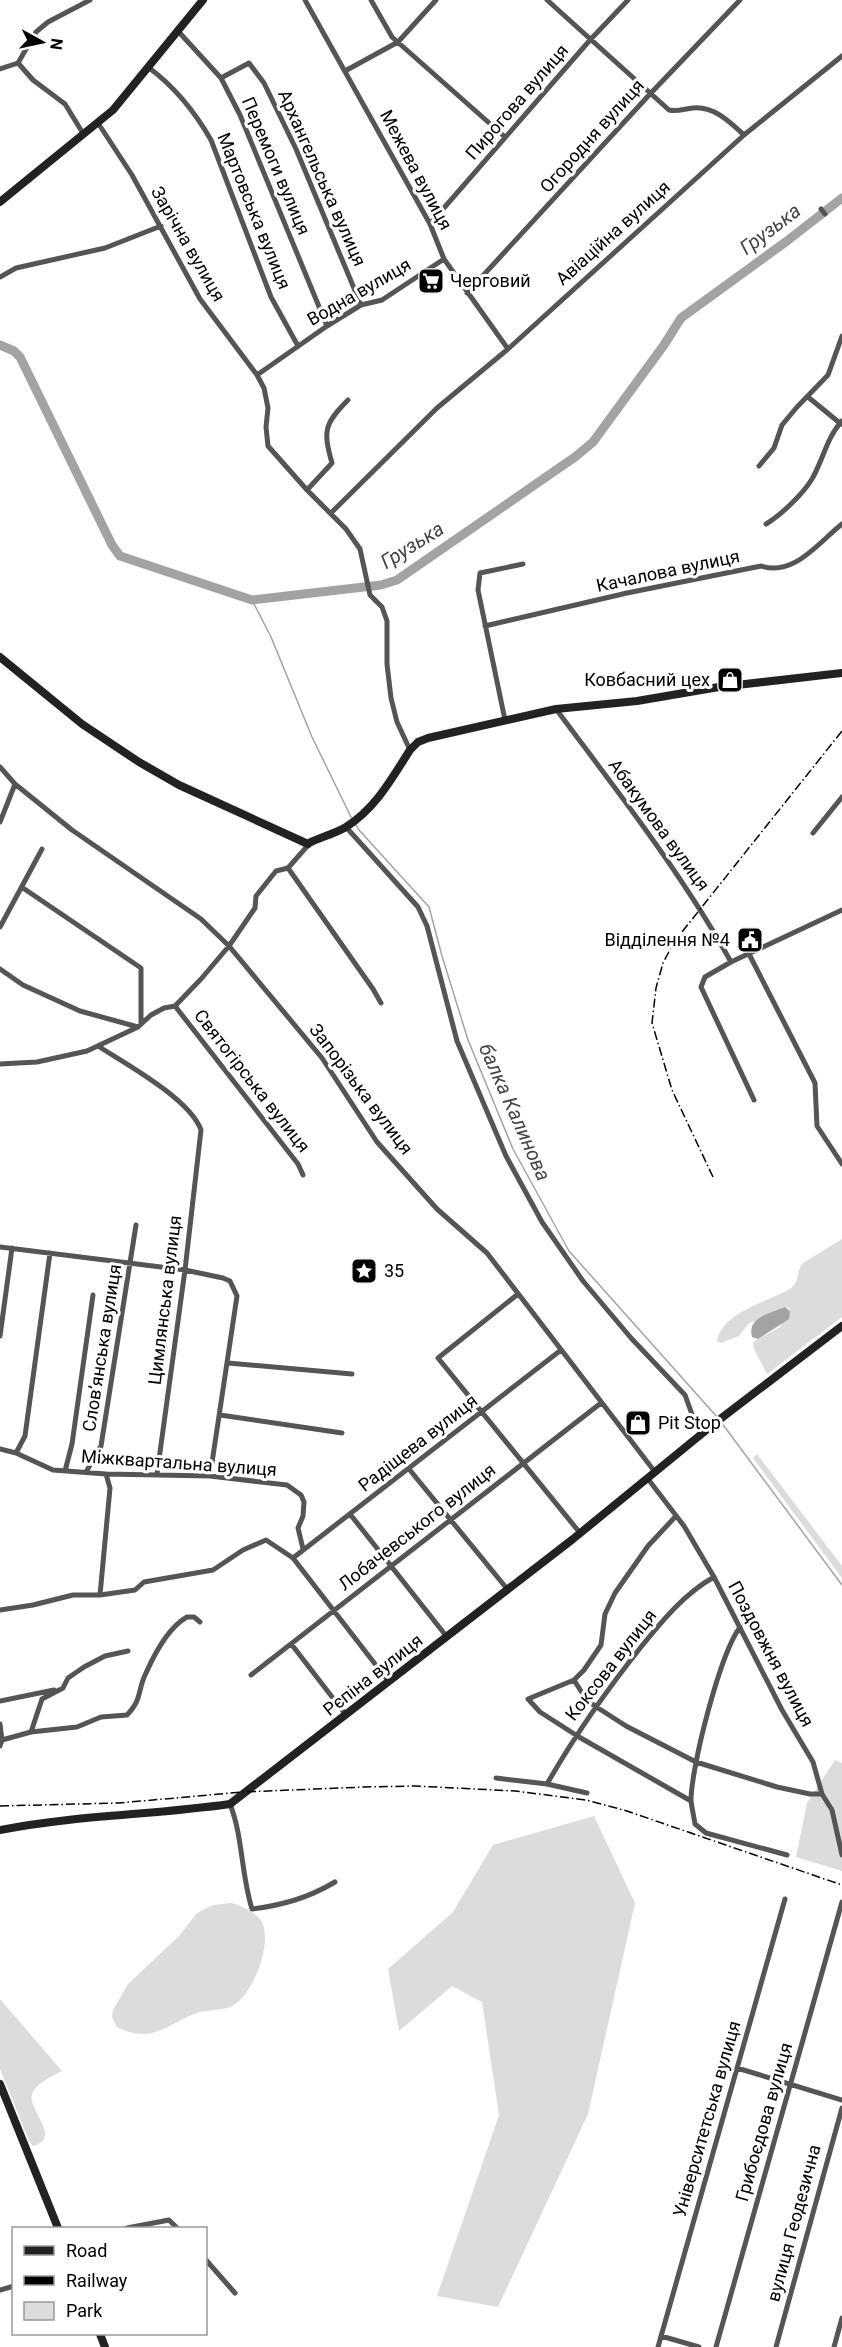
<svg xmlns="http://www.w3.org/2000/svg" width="842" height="2347" font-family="Roboto,sans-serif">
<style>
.green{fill:#dcdcdc}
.water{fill:#a3a3a3}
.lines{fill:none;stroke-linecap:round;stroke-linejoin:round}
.stream{stroke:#a3a3a3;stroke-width:1.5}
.river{stroke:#a3a3a3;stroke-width:9}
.street{stroke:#555;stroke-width:5}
.secondary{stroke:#222;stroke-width:8}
.rail{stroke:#000;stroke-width:1.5;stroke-dasharray:9 3 1.5 3;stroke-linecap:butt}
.labels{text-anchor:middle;stroke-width:6;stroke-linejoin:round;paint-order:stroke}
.street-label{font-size:18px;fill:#000;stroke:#fff}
.poi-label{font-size:18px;fill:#000;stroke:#fff;text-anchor:start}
.water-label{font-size:20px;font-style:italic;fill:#444;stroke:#fff}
</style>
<rect width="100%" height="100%" fill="#fff"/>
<!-- green -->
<path class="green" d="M842,1239v78l-75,57 -13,-25 -1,-7 27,-15 10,-16 -1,-3 -4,-1 -37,17 -9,12 -18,7 -4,-2c6,-30 52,-39 74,-53 9,-6 5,-18 12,-25z
M757,1454l85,112v12l-89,-120z
M835,1760l7,3v108l-46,-14 11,-54z
M594,1816l41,87 -47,211 -90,193 -61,-11 62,-181 -17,-113 -30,-16 -53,45 -11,-62 65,-57 40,-67z
M231,1903c10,2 26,10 31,19 10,22 -7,65 -24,80 -13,11 -30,6 -44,12 -29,12 -43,30 -77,13l-5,-10 1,-7 15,-26 51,-48 18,-23 16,-8z
M0,1999l62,72c-9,5 -26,12 -30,23 -5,16 31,44 1,52l-4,-5 -29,-72z"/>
<!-- water -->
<path class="water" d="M785,1307l5,4 -1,8 -31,20 -6,-2c-5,-20 17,-23 33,-30z"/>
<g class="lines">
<!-- stream -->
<path class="stream" d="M252,600l19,37 41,100 40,82
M355,823l4,7 70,77 13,49 26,84 45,109 56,102 149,167
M721,1422l121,163"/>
<!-- river -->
<path class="river" d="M0,345l14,6 6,6 92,188 8,11 132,44 129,-15 16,-5 178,-123 18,-15 71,-97 17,-27 106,-77 55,-43"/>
<!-- street -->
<path class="street" d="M305,0l125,224 14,35 64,90
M371,0l21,37 113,100
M547,0l122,110c8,2 15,-1 24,-2 21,-2 37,14 51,27
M177,30l44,48 19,37 87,211
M18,63l15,17 32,24 19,31
M148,67c27,20 47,45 63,73l60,157 27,49
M0,69l18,-6 18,-31 12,-10 42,-22
M345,71l53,-29 38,-42
M221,78l28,-15 15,20 32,66 65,156
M98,123l34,52 68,124 57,76 7,13 4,20 -2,19 2,19 39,44 39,39 14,20 10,46 12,12 5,14v43l4,34 6,24 13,28
M821,209l4,5
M430,224l160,-184 38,-40
M0,277l16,-9 89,-20 56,-22
M467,293l183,-199 90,-94
M257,375l70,-49 34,-21 21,-5 62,-41
M808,397l33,27
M759,466l15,-18 8,-23 15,-18 31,-32 14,-39
M307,490l25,-27c-9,-32 -8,-39 16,-63
M331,513l106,-105 71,-59 236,-214 98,-79
M766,524c15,-9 37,-30 46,-45 11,-19 15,-42 30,-58
M485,626l142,-33 134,-27c33,11 58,-24 81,-42
M556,709c61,82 125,163 175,253
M505,720l-27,-130 2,-17 43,-9
M0,767l15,17 57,46 129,89 28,27 93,112 55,84 60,67 50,44 168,219
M0,822l15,-38
M346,827l72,80 9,19 30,115 49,115 36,66 41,59 48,57 54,57 8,22 12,16
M813,833l29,-36
M288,868l85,121 8,14
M23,888l118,80v56
M0,927l42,-78
M749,954l66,129 2,43 25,38
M0,969l23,16 57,26 58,16
M175,1006l123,158 5,11
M98,1046c28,18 92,53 103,84l-16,140 -28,204
M0,1064l37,-2 50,-11 51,-24 13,-12 13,-7 11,-2 26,-27 28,-33 26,-38 1,-12 20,-25 12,-3 22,-25
M754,1100l-53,-113 4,-10 26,-15 111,-52
M0,1247l185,23 38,8 7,3 7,15 -27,180
M518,1294l-80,64 142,175
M0,1336l12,-88
M228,1363l124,11
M220,1415l122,18
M0,1449l16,4 37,17 53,4 104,2 77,9 14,10 3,7 -1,14 -5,12 5,21
M16,1453l9,-17 25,-183
M409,1469l99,121
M65,1471l7,-27 21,-149
M86,1472l15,-26 35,-221
M648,1479l36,47 30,51 68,133 31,52 9,32 10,16 10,45
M350,1514l97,123
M676,1516l-28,30 -33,47 -10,21 -4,31 -17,25 -10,10 -46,19 12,13 39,25 112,64
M293,1558l268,-208
M100,1595l10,-107 -4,-14
M0,1610l33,-5 40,-10h27l35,-5 9,-8 69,-12 30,-20 23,-10 27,18 96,124
M740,1627c-20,27 -49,140 -49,174 1,8 3,16 4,23l11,9 81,22
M292,1645l54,70
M251,1675l350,-272
M574,1680l12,19 9,7 31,20 70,36 81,25 33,7h12
M0,1701l54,-11
M0,1724l2,16
M31,1732l46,-5 24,-10 26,-2c16,-17 10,-24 19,-42 8,-18 23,-46 41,-56h7l6,5
M0,1746l2,-6 29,-8 11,-33 21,-11 5,-10 16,-11 21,-11 23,-5
M496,1778l51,6 40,9
M547,1784c28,-49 59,-93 94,-137 21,-26 44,-54 73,-70
M230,1804c13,33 11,70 22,105 31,-4 56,-11 83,-27
M737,2068l105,32
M127,2228l42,-8 8,8
M206,2260l29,33
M0,2290l14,-4
M661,2336l38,11
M658,2347l127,-448
M716,2347l126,-445
M776,2347l66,-239
M834,2347l8,-29"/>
<!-- secondary -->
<path class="secondary" d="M0,202l113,-92 90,-110
M0,657l82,67 57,38 40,23 129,59
M311,842c11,-5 25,-9 35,-15 30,-19 46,-49 64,-77l8,-8 10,-4 128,-29 81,-8 82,-14 123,-14
M0,1830c76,-15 154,-15 230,-26l343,-265 142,-116 127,-97
M0,2084l58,144
M100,2334l5,13"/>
<!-- rail -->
<path class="rail" d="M713,1177l-41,-87 -20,-67 4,-35 7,-25 11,-21 168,-211
M0,1806l119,-3 124,-11 121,-5 51,-1 100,5 71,9 41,11 215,74"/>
</g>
<!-- icons -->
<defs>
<g id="supermarket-square" transform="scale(1.35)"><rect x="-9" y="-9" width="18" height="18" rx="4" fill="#000" stroke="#fff"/><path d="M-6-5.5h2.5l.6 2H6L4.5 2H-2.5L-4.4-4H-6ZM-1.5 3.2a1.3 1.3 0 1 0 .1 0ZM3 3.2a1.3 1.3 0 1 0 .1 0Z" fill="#fff"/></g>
<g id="shop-square" transform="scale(1.35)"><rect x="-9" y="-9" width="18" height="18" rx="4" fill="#000" stroke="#fff"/><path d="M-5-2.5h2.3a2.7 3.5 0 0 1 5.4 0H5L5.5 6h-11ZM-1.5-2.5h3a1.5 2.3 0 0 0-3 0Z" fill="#fff"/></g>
<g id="civic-square" transform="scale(1.35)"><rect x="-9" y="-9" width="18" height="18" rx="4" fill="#000" stroke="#fff"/><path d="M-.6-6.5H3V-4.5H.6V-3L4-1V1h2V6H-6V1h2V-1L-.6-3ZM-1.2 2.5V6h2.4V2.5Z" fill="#fff"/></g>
<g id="sight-square" transform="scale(1.35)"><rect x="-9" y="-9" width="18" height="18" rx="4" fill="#000" stroke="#fff"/><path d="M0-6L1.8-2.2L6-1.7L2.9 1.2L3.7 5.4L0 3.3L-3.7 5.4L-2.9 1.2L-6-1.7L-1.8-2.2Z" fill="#fff"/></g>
</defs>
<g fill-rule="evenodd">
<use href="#supermarket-square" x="431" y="281"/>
<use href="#shop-square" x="730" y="680"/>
<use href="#civic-square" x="750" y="940"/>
<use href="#sight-square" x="364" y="1271"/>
<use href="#shop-square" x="638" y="1423"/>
</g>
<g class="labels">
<!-- street labels -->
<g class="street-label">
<text transform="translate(517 102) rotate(-49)" y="6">Пирогова вулиця</text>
<text transform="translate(592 136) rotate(-48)" y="6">Огородня вулиця</text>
<text transform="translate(276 166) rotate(67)" y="6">Перемоги вулиця</text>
<text transform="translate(416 170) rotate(62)" y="6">Межева вулиця</text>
<text transform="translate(322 178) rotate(66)" y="6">Архангельська вулиця</text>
<text transform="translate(254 211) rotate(68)" y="6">Мартовська вулиця</text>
<text transform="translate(613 233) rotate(-42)" y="6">Авіаційна вулиця</text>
<text transform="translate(188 244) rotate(60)" y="6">Зарічна вулиця</text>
<text transform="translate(359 292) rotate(-30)" y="6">Водна вулиця</text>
<text transform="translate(668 571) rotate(-12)" y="6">Качалова вулиця</text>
<text transform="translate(659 825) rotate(54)" y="6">Абакумова вулиця</text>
<text transform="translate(252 1081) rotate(52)" y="6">Святогірська вулиця</text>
<text transform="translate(361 1089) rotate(53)" y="6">Запорізька вулиця</text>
<text transform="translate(165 1300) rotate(-83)" y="6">Цимлянська вулиця</text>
<text transform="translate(102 1348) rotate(-81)" y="6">Слов’янська вулиця</text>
<text transform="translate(418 1443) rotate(-38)" y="6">Радіщева вулиця</text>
<text transform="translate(179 1463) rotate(4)" y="6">Міжквартальна вулиця</text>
<text transform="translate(417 1527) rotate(-38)" y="6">Лобачевського вулиця</text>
<text transform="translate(771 1654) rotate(62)" y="6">Поздовжня вулиця</text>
<text transform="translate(611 1665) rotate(-52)" y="6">Коксова вулиця</text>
<text transform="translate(373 1675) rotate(-38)" y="6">Рєпіна вулиця</text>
<text transform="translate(707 2119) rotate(-74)" y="6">Університетська вулиця</text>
<text transform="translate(764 2122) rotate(-74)" y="6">Грибоєдова вулиця</text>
<text transform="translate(794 2223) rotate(-75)" y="6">вулиця Геодезична</text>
</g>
<!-- poi labels -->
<g class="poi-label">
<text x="450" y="287">Черговий</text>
<text x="710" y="686" text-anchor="end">Ковбасний цех</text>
<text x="730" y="946" text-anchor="end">Відділення №4</text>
<text x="384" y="1277">35</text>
<text x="658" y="1429">Pit Stop</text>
</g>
<!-- water labels -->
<g class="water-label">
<text transform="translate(770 229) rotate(-37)" y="7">Грузька</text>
<text transform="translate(412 545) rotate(-32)" y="7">Грузька</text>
<text transform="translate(515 1112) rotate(66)" y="7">балка Калинова</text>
</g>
</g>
<!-- legend -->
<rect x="12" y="2227" width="195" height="108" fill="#ffffff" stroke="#999999" stroke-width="1.5"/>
<rect x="24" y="2246" width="30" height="9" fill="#222222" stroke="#999999" stroke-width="1.5"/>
<text x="66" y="2257" font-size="18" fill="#000000">Road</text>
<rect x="24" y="2276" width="30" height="9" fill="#000000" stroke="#999999" stroke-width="1.5"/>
<text x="66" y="2287" font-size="18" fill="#000000">Railway</text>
<rect x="24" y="2302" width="30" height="18" fill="#dcdcdc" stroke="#999999" stroke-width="1.5"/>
<text x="66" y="2317" font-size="18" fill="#000000">Park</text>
<!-- north arrow -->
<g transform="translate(42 42) rotate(98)" stroke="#ffffff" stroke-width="4.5" paint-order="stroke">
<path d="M0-4.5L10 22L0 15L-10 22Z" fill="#000000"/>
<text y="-9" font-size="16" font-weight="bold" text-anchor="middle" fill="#000000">N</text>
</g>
</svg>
